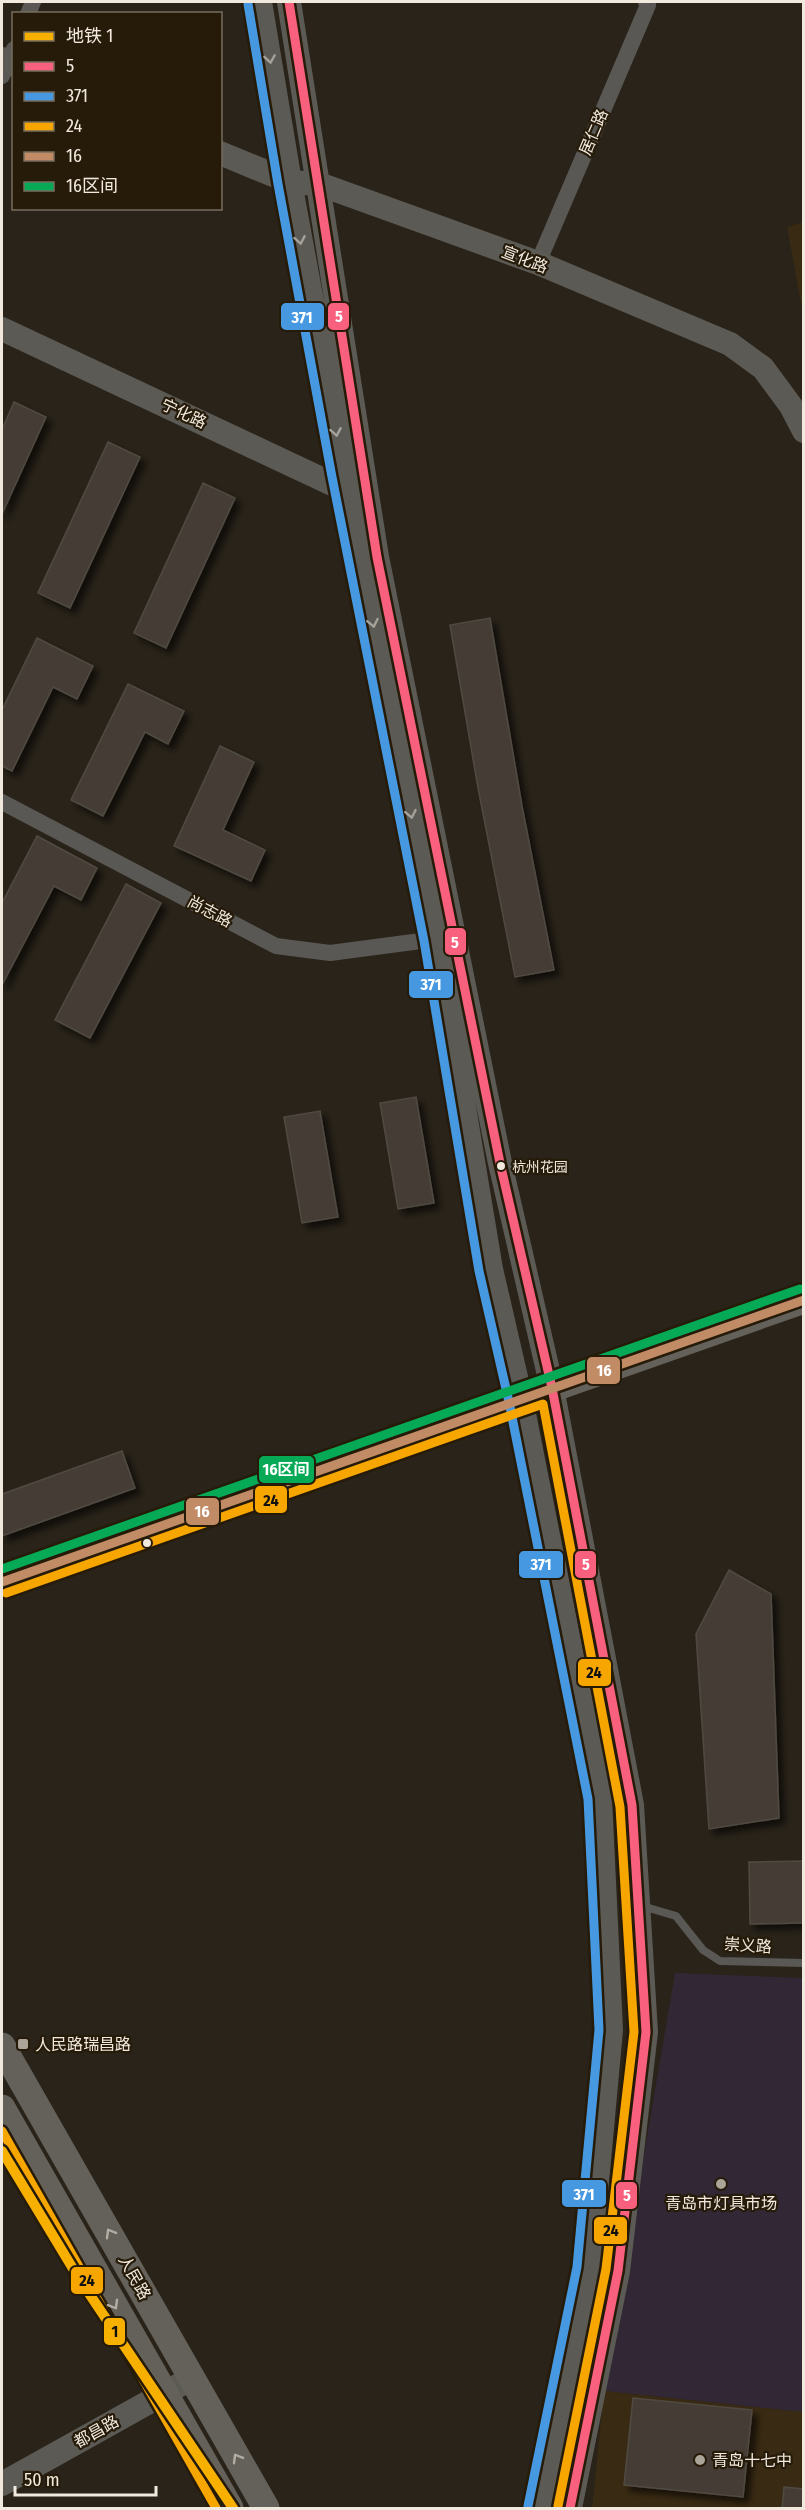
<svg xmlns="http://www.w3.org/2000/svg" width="805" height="2510" font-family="'Fira Sans Condensed','Noto Sans SC',sans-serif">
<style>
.commercial{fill:#322835}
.built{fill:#392a13}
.building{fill:#443e36;stroke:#504a42;stroke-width:1.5;filter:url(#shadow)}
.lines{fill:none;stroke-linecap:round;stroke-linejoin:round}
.lane{stroke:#5a5854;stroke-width:8}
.street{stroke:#5a5854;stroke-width:16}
.secondary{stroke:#5c5a54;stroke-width:24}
.primary{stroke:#64615a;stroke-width:27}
.bus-1-casing{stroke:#261b09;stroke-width:14}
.bus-2-casing{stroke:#261b09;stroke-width:14}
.bus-3-casing{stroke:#261b09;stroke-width:14}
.bus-4-casing{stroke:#261b09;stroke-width:14}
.bus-5-casing{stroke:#261b09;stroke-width:14}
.bus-1{stroke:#f8607d;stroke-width:9}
.bus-2{stroke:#4699e1;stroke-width:9}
.bus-3{stroke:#f7a600;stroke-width:9}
.bus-4{stroke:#c18c65;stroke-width:9}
.bus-5{stroke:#06aa56;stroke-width:9}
.metro-1-casing{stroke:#261b09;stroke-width:15}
.metro-1{stroke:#f7b000;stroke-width:10}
.oneway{stroke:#a6a299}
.oneway2{stroke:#b2aca3}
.bus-dot{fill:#f1e9de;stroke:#261b09;stroke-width:2}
.poi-dot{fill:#aba499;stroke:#261b09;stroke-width:2}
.labels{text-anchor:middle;stroke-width:4.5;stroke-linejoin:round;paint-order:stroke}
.bus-label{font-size:14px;fill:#f1e9de;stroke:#261b09;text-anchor:start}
.street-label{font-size:16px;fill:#f1e9de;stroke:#261b09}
.poi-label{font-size:16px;fill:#f1e9de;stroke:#261b09;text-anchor:start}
.line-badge{stroke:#261b09;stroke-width:2}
.badge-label{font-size:16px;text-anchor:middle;font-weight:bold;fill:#fff}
.pale-badge-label{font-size:16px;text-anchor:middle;font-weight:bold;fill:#111}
</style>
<defs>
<filter id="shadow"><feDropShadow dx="5.5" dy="5.5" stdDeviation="3" flood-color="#0009"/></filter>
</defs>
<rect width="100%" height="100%" fill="#292319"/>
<!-- commercial -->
<path class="commercial" d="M675,1973l128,5v434l-199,-21z"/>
<!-- built -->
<path class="built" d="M803,222h1l-1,92 -16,-87z
M604,2391l199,21v96h-211z"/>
<!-- building -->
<path class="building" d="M14,402l32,15 -44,97v-84z
M108,442l32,15 -70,151 -32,-15z
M203,483l32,15 -69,150 -32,-15z
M490,618l32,188 32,164 -39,7 -37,-189 -28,-163z
M37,638l56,28 -16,33 -24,-12 -41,84 -10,-5v-56z
M128,684l56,27 -16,33 -23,-12 -42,84 -32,-16z
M220,746l34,16 -31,68 42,20 -14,31 -77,-35z
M37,836l60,32 -16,32 -27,-14 -52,99v-82z
M126,884l35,19 -71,135 -35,-18z
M416,1097l18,106 -36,6 -18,-106z
M320,1111l18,106 -36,6 -18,-106z
M122,1451l13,37 -133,48v-42z
M729,1570l42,24 8,224 -70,11 -13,-195z
M804,1861v62l-54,1 -1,-62z
M633,2398l119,12 -9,87 -119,-12z
M784,2487l20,2v19h-22z"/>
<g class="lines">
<!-- lane -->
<path class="lane" d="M642,1906l34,10 27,34 17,11 84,2"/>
<!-- street -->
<path class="street" d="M28,14l5,-12
M2,76l12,-27
M538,263l110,-258 -2,-3
M2,802l274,144 54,7 106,-14"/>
<!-- secondary -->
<path class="secondary" d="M260,2l30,180 54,293 92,464 55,330 30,130 79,399 11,232 -22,239 -49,239
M289,2l88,555 123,606 52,225 80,417 14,227 -28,239 -48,237
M2,59l12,5
M220,153l70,29 29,2 219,79 192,81 33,24 28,38 13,25
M2,329l345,162 9,1
M2,2484l190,-106"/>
<!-- primary -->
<path class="primary" d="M2,1582l802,-282
M2,2046l264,462
M2,2108l228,400"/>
<!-- bus-1 casing -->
<g class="bus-1-casing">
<path id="bus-1" d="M289,2l88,555 123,606 52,225 80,417 14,227 -28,239 -48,237"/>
</g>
<!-- bus-2 casing -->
<g class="bus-2-casing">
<path id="bus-2" d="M248,4l30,180 54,293 92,464 55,330 30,131 79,397 11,231 -22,237 -49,239"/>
</g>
<!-- bus-3 casing -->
<g class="bus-3-casing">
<path id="bus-3" d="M6,1593l537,-189 77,403 14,225 -28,237 -48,237
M2,2131l214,377"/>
</g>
<!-- bus-4 casing -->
<g class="bus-4-casing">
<path id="bus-4" d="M2,1582l802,-282"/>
</g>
<!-- bus-5 casing -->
<g class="bus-5-casing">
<path id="bus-5" d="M2,1569l798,-280"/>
</g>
<!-- bus-1 -->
<use href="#bus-1" class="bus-1"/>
<!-- bus-2 -->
<use href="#bus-2" class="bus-2"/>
<!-- bus-3 -->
<use href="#bus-3" class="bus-3"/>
<!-- bus-4 -->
<use href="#bus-4" class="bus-4"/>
<!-- bus-5 -->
<use href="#bus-5" class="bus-5"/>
<!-- metro-1 casing -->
<g class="metro-1-casing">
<path id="metro-1" d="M2,2151l76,126 155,231"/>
</g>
<!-- metro-1 -->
<use href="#metro-1" class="metro-1"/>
</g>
<!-- one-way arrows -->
<defs><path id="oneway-chevron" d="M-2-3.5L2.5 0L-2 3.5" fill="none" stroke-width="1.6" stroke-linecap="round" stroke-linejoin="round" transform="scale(1.5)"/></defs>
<g class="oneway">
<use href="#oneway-chevron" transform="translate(270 59) rotate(81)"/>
<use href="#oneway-chevron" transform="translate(300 240) rotate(80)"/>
<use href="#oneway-chevron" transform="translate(336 432) rotate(80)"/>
<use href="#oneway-chevron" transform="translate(373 623) rotate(79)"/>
<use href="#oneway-chevron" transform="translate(411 814) rotate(79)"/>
</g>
<g class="oneway2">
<use href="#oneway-chevron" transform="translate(110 2233) rotate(-120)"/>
<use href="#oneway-chevron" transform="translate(114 2305) rotate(60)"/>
<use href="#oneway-chevron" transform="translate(237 2458) rotate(-120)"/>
</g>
<!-- markers -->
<g class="bus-dot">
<circle cx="501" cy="1166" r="5"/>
<circle cx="147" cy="1543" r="5"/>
</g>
<g class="poi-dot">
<rect x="17" y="2038" width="12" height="12" rx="3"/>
<circle cx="721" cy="2184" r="6"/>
<circle cx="700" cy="2460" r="6"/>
</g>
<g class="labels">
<!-- bus labels -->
<g class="bus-label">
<text x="512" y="1172">杭州花园</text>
</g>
<!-- street labels -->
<g class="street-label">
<text transform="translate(593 132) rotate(-67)" y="6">居仁路</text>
<text transform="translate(525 259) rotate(21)" y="6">宣化路</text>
<text transform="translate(184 413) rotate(25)" y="6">宁化路</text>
<text transform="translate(210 911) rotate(28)" y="6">尚志路</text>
<text transform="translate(748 1945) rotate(4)" y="6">崇义路</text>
<text transform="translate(135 2277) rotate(61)" y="6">人民路</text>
<text transform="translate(96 2431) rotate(-29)" y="6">都昌路</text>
</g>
<!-- poi labels -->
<g class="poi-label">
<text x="35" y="2050">人民路瑞昌路</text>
<text x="721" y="2209" text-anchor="middle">青岛市灯具市场</text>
<text x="712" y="2466">青岛十七中</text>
</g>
</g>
<g class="line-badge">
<rect x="327" y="302" width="23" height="29" rx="6" fill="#f8607d"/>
<rect x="280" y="302" width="45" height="29" rx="6" fill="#4699e1"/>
<rect x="444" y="927" width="23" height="29" rx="6" fill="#f8607d"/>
<rect x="408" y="970" width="46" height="29" rx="6" fill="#4699e1"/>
<rect x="586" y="1356" width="35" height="29" rx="6" fill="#c18c65"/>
<rect x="258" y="1455" width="57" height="29" rx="6" fill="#06aa56"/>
<rect x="254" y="1485" width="34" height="29" rx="6" fill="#f7a600"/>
<rect x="185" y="1497" width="35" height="29" rx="6" fill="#c18c65"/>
<rect x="518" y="1550" width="46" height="29" rx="6" fill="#4699e1"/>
<rect x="574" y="1550" width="23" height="29" rx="6" fill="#f8607d"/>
<rect x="577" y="1658" width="35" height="29" rx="6" fill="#f7a600"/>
<rect x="561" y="2179" width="46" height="29" rx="6" fill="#4699e1"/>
<rect x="615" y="2181" width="23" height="29" rx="6" fill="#f8607d"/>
<rect x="593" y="2216" width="35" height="29" rx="6" fill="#f7a600"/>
<rect x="70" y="2266" width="34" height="29" rx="6" fill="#f7a600"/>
<rect x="103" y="2317" width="23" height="29" rx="6" fill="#f7b000"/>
</g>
<g class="badge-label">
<text x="339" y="322">5</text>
<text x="302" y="323">371</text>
<text x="455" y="948">5</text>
<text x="431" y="990">371</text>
<text x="604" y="1376">16</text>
<text x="286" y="1475">16区间</text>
<text x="202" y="1517">16</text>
<text x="541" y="1570">371</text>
<text x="586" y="1570">5</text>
<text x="584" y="2200">371</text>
<text x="627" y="2201">5</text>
</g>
<g class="pale-badge-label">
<text x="271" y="1506">24</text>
<text x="594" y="1678">24</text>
<text x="611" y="2236">24</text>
<text x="87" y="2286">24</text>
<text x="115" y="2337">1</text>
</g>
<!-- border -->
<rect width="805" height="2510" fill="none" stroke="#f1e9de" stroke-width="6"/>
<!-- legend -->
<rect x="12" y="12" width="210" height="198" fill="#261b09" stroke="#776d5e" stroke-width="1.5"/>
<rect x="24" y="32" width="30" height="9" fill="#f7b000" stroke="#776d5e" stroke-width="1.5"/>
<text x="66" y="42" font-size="18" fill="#f1e9de">地铁 1</text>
<rect x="24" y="62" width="30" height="9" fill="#f8607d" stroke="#776d5e" stroke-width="1.5"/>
<text x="66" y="72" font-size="18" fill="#f1e9de">5</text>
<rect x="24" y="92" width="30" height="9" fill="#4699e1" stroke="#776d5e" stroke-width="1.5"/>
<text x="66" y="102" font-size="18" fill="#f1e9de">371</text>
<rect x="24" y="122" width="30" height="9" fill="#f7a600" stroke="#776d5e" stroke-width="1.5"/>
<text x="66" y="132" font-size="18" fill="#f1e9de">24</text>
<rect x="24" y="152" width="30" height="9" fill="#c18c65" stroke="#776d5e" stroke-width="1.5"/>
<text x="66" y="162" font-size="18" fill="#f1e9de">16</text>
<rect x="24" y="182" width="30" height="9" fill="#06aa56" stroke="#776d5e" stroke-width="1.5"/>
<text x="66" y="192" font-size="18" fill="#f1e9de">16区间</text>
<!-- scale -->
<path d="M15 2486v9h141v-9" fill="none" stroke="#f1e9de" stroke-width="3"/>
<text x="24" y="2486" font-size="18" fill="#f1e9de" stroke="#261b09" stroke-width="4.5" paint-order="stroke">50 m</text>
</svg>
